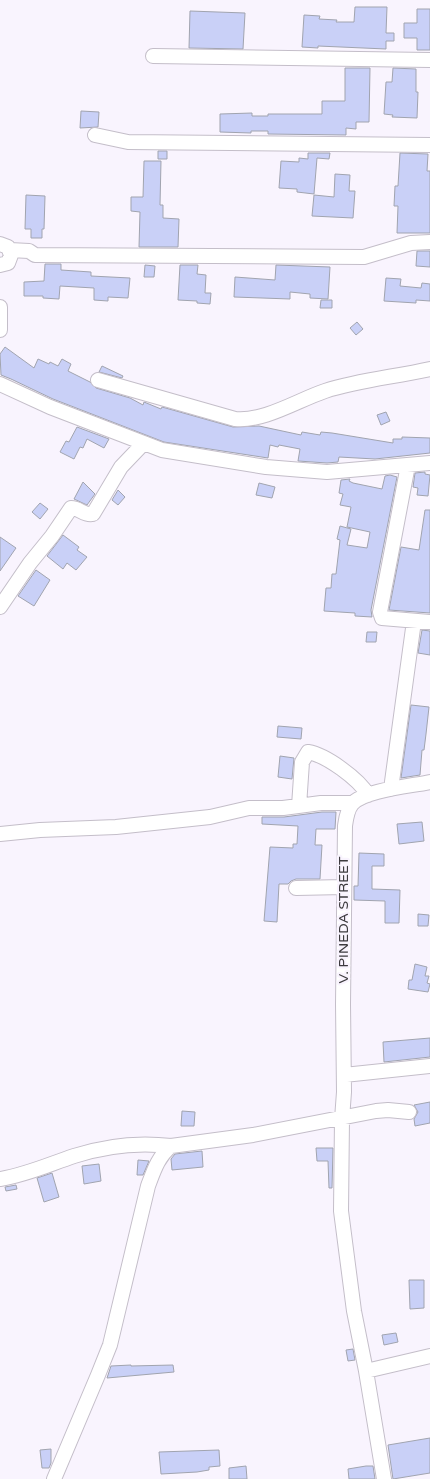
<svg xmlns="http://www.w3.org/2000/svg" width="430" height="1479" font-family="'Varela Round',sans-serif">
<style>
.building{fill:#c9d0f7;stroke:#a1a4af}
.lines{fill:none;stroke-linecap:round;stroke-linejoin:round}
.minor-casing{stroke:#c4bec9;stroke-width:16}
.minor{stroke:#fff;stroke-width:14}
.labels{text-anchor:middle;stroke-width:4.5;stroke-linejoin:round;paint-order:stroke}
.street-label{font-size:14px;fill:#3d3b3f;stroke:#f9f4fe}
</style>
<rect width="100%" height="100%" fill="#f9f4fe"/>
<!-- building -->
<path class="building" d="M355,7h32l-1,26h8v8h-8v8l-68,-3v2l-16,-1 2,-32 16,1 -1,3 18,1 -1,2h18z
M417,9h13v41h-13v-12h-13v-15h13z
M190,11l55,2 -2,36 -54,-1z
M345,68h25l-1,54h-13v7l-10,-1v7l-78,-1v-3h-17v2l-31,-1v-18l32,-1v3h16v-2h54v-13h23z
M393,68l23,1v23h2l-1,26 -25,-1 1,-2 -9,-1 2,-32h6z
M81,111l18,1 -1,15 -18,1z
M158,151h9v8h-9z
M308,153h22l-1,6 -12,-1 -3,36 -17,-2v-3l-18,-1 2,-27 18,1v-4l9,1z
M400,153l28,1 -1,17h3v62h-33l1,-27h-4l1,-20h3z
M144,161h17l-1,44h3v13l16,1 -1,28h-39l1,-35 -9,-1v-14h12z
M335,174l15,1 -1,16h6l-2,27 -41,-2 2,-21 20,2z
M26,195l19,1 -1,33h-2v9h-11v-9h-6z
M417,251h13v16l-14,-1z
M45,264h16v6l30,2v4l39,2 -2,20 -20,-1v4l-14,-1v-12l-34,-2 -1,13 -16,-1v-2h-19v-14l20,-1z
M145,265l10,1 -1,11h-10z
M180,265h18l-1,9 9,1 -1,18h6l-1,11 -13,-1v-2l-19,-1z
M276,265l54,2 -2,32 -18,-1v-4l-20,-2v7l-56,-2 1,-20 40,3z
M386,278l15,1 -1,7 21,2 1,-5 8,1v17l-14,-1v3l-32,-2z
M321,300h11v8h-12z
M357,322l6,7 -7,6 -6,-7z
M5,347l29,21 4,-9 11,5 1,-2 8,4 4,-7 9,5 -3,7 22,11 6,6 34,10 13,7 1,-3 17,7 1,-2 71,20 26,-1 42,9 1,-3 18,3 1,-3 11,1 61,10v-4h9v-2l28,1v15l-55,6 -36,-2 -1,5 -11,1 -29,-2 2,-12 -21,-4 -1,2 -8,-2 -2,13 -104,-16 -111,-43 -42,-20 -10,-4 -1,-21z
M102,366l21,10 -1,2 -23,-6z
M386,412l4,9 -9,4 -4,-10z
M77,427l32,12 -5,9 -17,-9 -4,9 -3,-1 -6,12 -14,-7 6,-11 3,1z
M425,472v2l5,1 -2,21 -11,-1 1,-7 -5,-1 2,-14z
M390,475l7,2 -26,133 1,7 -17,-1v-3l-31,-2 2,-23h5l1,-14h4l4,-34 -3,-1 3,-13 11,3 -4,16 20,3 3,-16 -23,-5 4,-20 -11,-2 3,-11 -4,-1 2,-13 9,-1 -1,2 4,2 29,6 3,-13z
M83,482l12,12 -8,11 -13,-6z
M259,483l16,4 -3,11 -16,-3z
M118,490l7,7 -7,8 -6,-5z
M40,503l8,6 -8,10 -8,-7z
M425,510h5v103l-41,-3 12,-63 18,3z
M63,535l16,12 -2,3 10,7 -11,13 -9,-7 -4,6 -16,-13z
M0,537l16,11 -16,23z
M36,570l14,10 -16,26 -16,-10z
M422,630l8,1v24l-12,-2z
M367,632h10l-1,10h-10z
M411,705l18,2 -3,27 -2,16h-2l-2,25 -19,3z
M278,726l24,2 -1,11 -24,-2z
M280,756l14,2 -2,21 -14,-2z
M322,812h14l-1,17h-19l-1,16h7l-2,34h-24l-5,2 -3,3h-9l-2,38 -13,-1 6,-74 23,1v-4h4l1,-18 -36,-2v-7h22z
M422,822l2,19 -25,3 -2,-20z
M359,853l25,1v12h-12v23l28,1 -1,33h-14v-22l-31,-1v-14h4z
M418,914l11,1 -1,11h-10z
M415,964l12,3 -2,9h4l-2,7 3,1 -2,8 -20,-3 1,-9h3z
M430,1038v19l-46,5 -1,-20z
M430,1102v21l-15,3 -1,-7 4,-7 -4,-7z
M182,1111l13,1 -1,14h-13z
M316,1148h17l-1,40h-3l-1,-27h-11z
M202,1151l1,16 -31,3 -1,-11 4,-5z
M138,1160l11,1 -6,14h-6z
M99,1164l2,17 -17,3 -2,-18z
M52,1173l7,24 -15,5 -7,-24z
M16,1185l1,4 -11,2 -1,-4z
M409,1280h15v28l-14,1z
M396,1333l2,9 -14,3 -2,-10z
M353,1349l2,11 -7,1 -2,-11z
M131,1365v1l42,-1 1,7 -67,6 4,-12z
M430,1438v35l-37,6 -5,-34z
M51,1449v14l-2,5h-7l-2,-18z
M219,1450l1,16 -11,1v3l-12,2 -36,2 -2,-22z
M246,1466l1,13h-18v-11z
M366,1466h7l2,13h-26l-1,-10z"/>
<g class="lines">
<!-- minor casing -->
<g class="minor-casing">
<path id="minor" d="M153,56l277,4
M95,135l33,7 302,3
M0,244l8,3 3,8 -3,8 -8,2
M10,250l19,1 6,4 329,2 47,-14 19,-1
M0,307v23
M98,380l137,39c29,3 63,-19 90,-28 34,-11 70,-14 105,-22
M0,384l50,23 112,43 104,17 61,5 103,-9
M408,465l-28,147 2,6 48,4
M0,607l30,-44 22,-27 19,-28c9,0 13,8 22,6l28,-47 22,-23
M391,789l23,-168
M299,806l3,-44 6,-10c18,3 51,27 60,43
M0,834l40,-4 76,-3 94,-10 39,-9h34l38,-5h32
M296,888l48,-1
M344,1075l86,-9
M0,1179c26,-4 50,-15 74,-23 31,-10 64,-14 97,-10
M366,1371l64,-15
M54,1479l44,-104 12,-30 38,-159c6,-16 10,-29 23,-40l82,-11 123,-24 12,-1 21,2
M384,1479l-18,-108 -12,-60 -13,-100 1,-92 2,-27 -1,-88 2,-178c1,-7 2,-16 7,-22 12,-14 60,-18 78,-22"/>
</g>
<!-- minor -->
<use href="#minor" class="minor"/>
</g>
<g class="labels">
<!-- street labels -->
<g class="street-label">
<text transform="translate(343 920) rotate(-90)" y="5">V. PINEDA STREET</text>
</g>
</g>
</svg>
